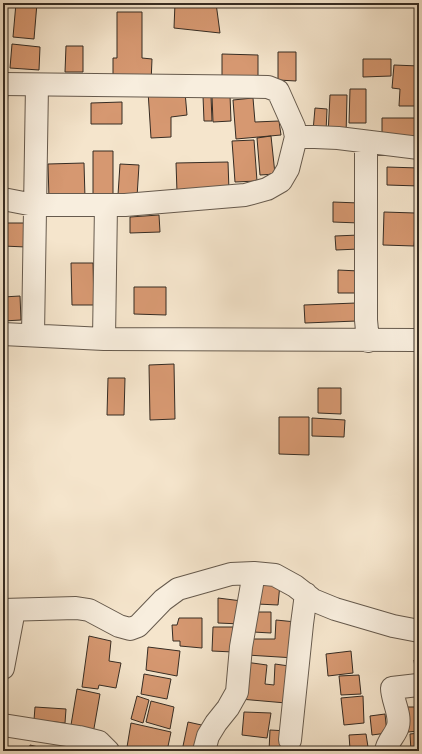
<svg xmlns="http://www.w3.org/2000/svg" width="422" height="754" font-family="'Libre Caslon Text',serif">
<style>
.building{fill:#d69871;stroke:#362c23}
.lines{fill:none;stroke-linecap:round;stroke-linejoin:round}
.minor-casing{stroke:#665a4d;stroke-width:24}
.minor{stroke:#f8eede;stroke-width:22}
</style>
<rect width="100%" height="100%" fill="#f5e5cc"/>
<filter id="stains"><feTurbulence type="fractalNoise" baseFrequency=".005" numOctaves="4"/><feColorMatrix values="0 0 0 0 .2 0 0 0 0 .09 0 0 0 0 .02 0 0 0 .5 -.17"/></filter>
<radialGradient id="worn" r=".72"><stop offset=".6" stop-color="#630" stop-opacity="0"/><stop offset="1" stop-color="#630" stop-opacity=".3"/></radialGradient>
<!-- building -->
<path class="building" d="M16,3h21l-3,36 -21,-2z
M175,3h41l4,30 -46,-5z
M117,12h25v46l10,1 -1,24 -38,-1v-24h4z
M12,44l28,3 -1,23 -29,-2z
M66,46h17v26h-18z
M278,52h18v29l-18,-1z
M222,54l36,1v23l-36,-1z
M363,59h28v17l-28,1z
M394,65l25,1v40h-20l1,-17 -8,-1z
M350,89h16v34h-17z
M3,90l5,1 -2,39h-3z
M148,91l37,1 2,23 -16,2v20l-20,1z
M230,95l1,26 -18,1 -1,-26z
M330,95h17l-1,41 -18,-1z
M203,96h8l1,25h-8z
M253,98l2,24 24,-1 2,14 -45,4 -3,-39z
M122,102v22h-31v-21z
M315,108l12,1 -1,23 -13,-1z
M382,118h37v20l-37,-1z
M271,136l4,38 -15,1 -3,-37z
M254,140l3,41 -22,1 -3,-41z
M93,151h20v45h-20z
M228,162l1,29 -52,1 -1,-29z
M84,163l1,35 -36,1 -1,-35z
M120,164l19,1 -2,32 -19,-2z
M387,167l32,1v18l-32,-1z
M333,202l26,1v20l-26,-1z
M416,202h3v22l-3,-1 -2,23 -31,-1 1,-33 31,1z
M159,215l1,17 -30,1v-16z
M3,223h24l-1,24 -23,-1z
M359,235v14l-23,1 -1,-14z
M71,263h22l1,42h-22z
M338,270l21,1 -1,22h-20z
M134,287h32v28l-32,-1z
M20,296l1,24 -18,1v-24z
M356,303l1,18 -52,2 -1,-18z
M174,364l1,55 -25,1 -1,-55z
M108,378h17l-1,37h-17z
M318,388h23v26l-23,-1z
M279,417h30v38l-30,-1z
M312,418l33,2 -1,17 -32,-1z
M258,582l22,2 -2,21 -21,-1z
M218,598l24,3 -1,23 -23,-1z
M253,612h18v21l-18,-1z
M179,618h23v30l-22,-2v-5h-7l-1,-16h5z
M276,620l20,2 -1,36 -48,-3 1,-16h27z
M213,627h20v25l-21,-1z
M89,636l22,5 -2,20 12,2 -5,25 -17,-3 -1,4 -16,-2z
M148,647l32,4 -3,25 -31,-6z
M351,651l2,22 -25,3 -2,-22z
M414,660h5v16h-3z
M245,662l22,3 -2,19 9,1 1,-21 14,2 -3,37 -46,-4z
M144,674l27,5 -4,20 -26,-5z
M359,675l2,19 -20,1 -2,-19z
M77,689l23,5 -7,40 -23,-3z
M137,696l12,4 -6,23 -12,-4z
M363,696l1,27 -20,2 -3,-27z
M151,701l23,6 -4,22 -24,-7z
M35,707l31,2 -1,14 -31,-3z
M407,707h12v24l-11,1z
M244,712l27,1 -4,25 -25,-3z
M385,714l2,19 -15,2 -2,-19z
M188,722l18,4 -6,25h-18z
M131,723l40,9 -4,19h-20l-20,-4z
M270,730l18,1 -1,20h-18z
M419,733v18h-8l-1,-17z
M366,734l2,13 -18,2 -1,-14z
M70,744l10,2 -1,5h-10z
M30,745l21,5 -1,1h-21z
M123,747l13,2v2h-13z"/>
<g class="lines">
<!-- minor casing -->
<g class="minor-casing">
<path id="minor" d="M3,84l265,3 10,4 16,36 2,10h19l23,1 81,10
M366,142v178l2,21
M3,199l31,6h91l120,-10 22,-6 14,-8 7,-12 8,-32
M3,334l101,5 315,1
M33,335l4,-250
M104,339l2,-134
M3,610l73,-2 13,2 30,16 11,3 8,-3 25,-26 15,-11 53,-15 23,-1 21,2 20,11 18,14 22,9 58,17 26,5
M3,668l11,-58
M3,725l76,12 20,5 9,9
M290,740l12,-116 4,-30
M204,751l4,-15 8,-13 12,-15 9,-16 4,-45 13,-74
M386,751c1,-10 10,-16 12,-25 3,-12 -6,-26 -6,-38l26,-3"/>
</g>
<!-- minor -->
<use href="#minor" class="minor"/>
</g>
<!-- margin -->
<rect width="422" height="754" fill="none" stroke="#f5e5cc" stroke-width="16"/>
<rect x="4" y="4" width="414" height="746" fill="none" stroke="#362c23" stroke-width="2"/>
<rect x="8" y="8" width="406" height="738" fill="none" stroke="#362c23"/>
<rect width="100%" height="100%" filter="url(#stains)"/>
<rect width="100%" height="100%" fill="url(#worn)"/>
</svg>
